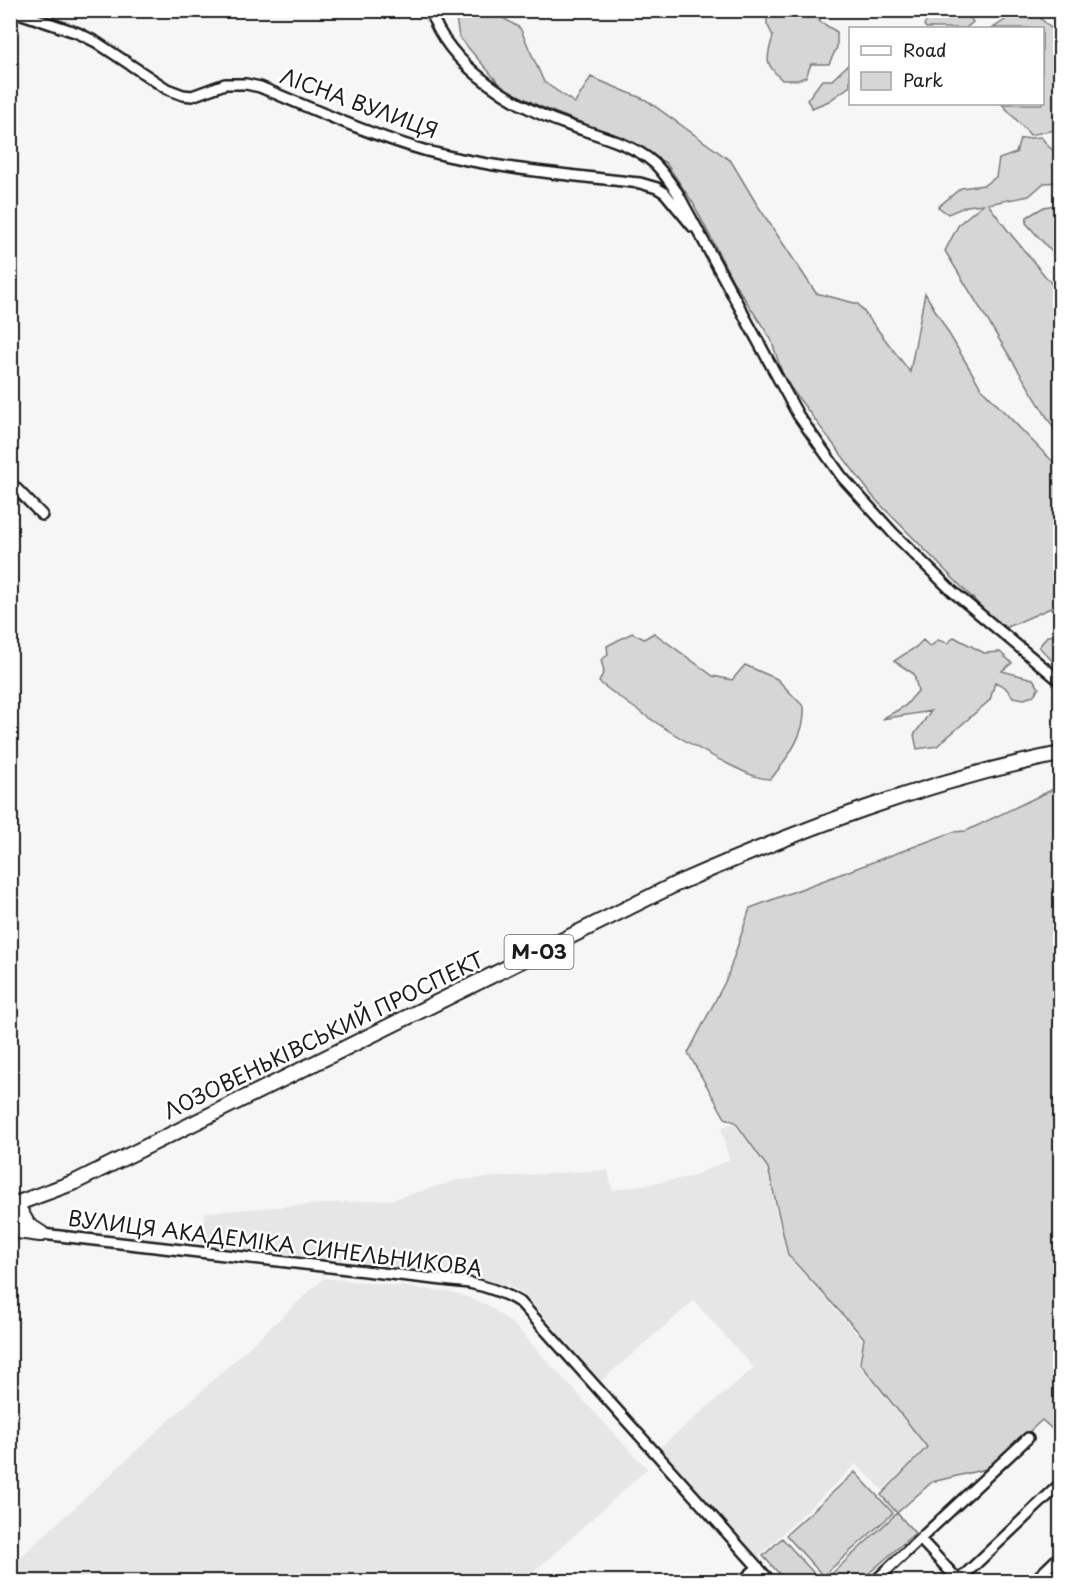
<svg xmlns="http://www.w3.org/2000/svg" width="1071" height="1592" font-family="'Playpen Sans',sans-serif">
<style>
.built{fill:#e6e6e6}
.green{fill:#d6d6d6;stroke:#797979;stroke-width:1.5}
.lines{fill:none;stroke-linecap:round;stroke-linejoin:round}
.minor-casing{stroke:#1c1c1c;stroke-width:14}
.highway-casing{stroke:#1c1c1c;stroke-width:18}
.minor{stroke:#fff;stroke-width:9}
.highway{stroke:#fff;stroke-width:14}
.labels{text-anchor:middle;stroke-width:5;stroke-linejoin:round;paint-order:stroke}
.shield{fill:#fff;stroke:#606060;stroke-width:1.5}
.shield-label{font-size:20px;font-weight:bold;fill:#1c1c1c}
.street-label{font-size:21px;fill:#1c1c1c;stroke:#fff}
</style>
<rect width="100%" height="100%" fill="#f6f6f6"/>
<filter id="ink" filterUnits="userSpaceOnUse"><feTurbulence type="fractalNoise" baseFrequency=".0167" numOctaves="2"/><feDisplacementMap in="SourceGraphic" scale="12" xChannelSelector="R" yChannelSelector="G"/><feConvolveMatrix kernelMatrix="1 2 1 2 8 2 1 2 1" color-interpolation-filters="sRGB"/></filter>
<g filter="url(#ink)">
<!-- built -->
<path class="built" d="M733,1123l33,44 21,89 75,83 -4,24 67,84 -42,43 -27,-26 -98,93 -98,-110 94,-79 -60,-67 -93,80 -74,-84 -15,-10 -41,-12 -271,-31 5,-32 189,-13 64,-19 41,-3 109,-7 4,20 78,-13 39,-17 -8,-32z
M324,1278l129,14 35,13 28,22 131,142 -123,112h-513v-15z"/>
<!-- green -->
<path class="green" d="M1015,10l18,1 27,26v92l-30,6 -28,-31h40v-76h-49l18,-12z
M455,11h36l29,17 24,54 31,21 16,-26 55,23 85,61 25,42 60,90 42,11 52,68 15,-79 56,95 63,65 16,15v136l-57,25 -129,-131 -90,-119 -13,-40 -38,-58 -40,-78 -27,-40 -50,-27 -75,-29 -39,-20 -43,-50z
M784,11h39l-4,10 18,11v15l-8,17h-18l-5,13 -8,3h-16c-19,-18 -15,-21 -9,-44l-6,-12v-10z
M933,11h33l7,11 -7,6h-40l-2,-3z
M850,63v23l-21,15 -17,7 -5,-8 15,-20h10z
M1041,137l8,10 11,8v27l-16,1 -15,13 -41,8 21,28 51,62v141l-4,-3 -111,-181 14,-27 24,-20 -16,2 -19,8 -10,-7 23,-19 23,-3 12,-8 3,-18 17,-6 4,-14z
M1060,204v57l-34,-38 1,-6 17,-10z
M632,633l12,6 10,-6 59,43 19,4 13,-15 32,14 27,28c2,28 -17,51 -33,72 -13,0 -22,-5 -35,-11 -48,-23 -94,-53 -137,-86l5,-11 -3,-11 7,-5 -1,-9z
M1060,635v34l-21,-22 8,-11z
M954,637l30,16 16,-1 12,11 -10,8 31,8 6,9 -6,8 -9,3 -11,-2 -8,-10 -10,-5 -5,18 -53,46 -20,3 -3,-14 17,-24 -49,8 23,-13 13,-15 -4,-17 -20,-13 22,-14 7,-7 7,7 8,-7 10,3z
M1060,786v650l-18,-16 -52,48 -58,14 -35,31 18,20 -55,48h-36l73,-68 -16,-18 46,-48 -67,-84 4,-25 -76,-83 -20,-87 -33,-46 -10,-4 -37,-65 39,-75 23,-70 203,-76 13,-1z
M855,1472l38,41 -70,63 -37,-41z
M782,1538l39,43h-35l-23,-25z"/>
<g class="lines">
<!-- minor casing -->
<g class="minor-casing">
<path id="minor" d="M430,10c19,58 87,98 141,116 26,9 62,18 83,37 9,8 16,20 23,29l121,223 44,62 51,56 59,58 108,90
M10,15l12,-1 56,19 18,9 71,47 16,6 9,1 33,-12h21l14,3c55,23 110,48 167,64 68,18 143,24 213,32l17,5 8,5 28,34
M10,482l32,33
M42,1234l427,49c20,4 35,9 52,20l250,279
M920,1539l40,43
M741,1582l17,-15
M874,1582l154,-144
M957,1582l103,-98
M1033,1582l27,-26"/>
</g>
<!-- highway casing -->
<g class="highway-casing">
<path id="highway" d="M16,1204l12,21 14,9
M10,1206l65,-24 601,-298c126,-55 250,-103 384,-130
M10,1230l30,4"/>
</g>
<!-- minor -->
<use href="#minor" class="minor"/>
<!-- highway -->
<use href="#highway" class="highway"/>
</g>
</g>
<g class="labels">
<!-- shield labels -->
<rect class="shield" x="504.5" y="935" width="69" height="34" rx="4.5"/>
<g class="shield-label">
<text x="539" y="959">М-03</text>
</g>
<!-- street labels -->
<g class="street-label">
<text transform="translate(359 104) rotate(20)" y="7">ЛІСНА ВУЛИЦЯ</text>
<text transform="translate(324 1036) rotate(-26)" y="7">ЛОЗОВЕНЬКІВСЬКИЙ ПРОСПЕКТ</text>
<text transform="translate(275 1244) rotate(7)" y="7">ВУЛИЦЯ АКАДЕМІКА СИНЕЛЬНИКОВА</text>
</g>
</g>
<!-- margin -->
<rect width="1071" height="1592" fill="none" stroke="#fff" stroke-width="36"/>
<rect x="18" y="18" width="1035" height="1556" fill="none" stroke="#1c1c1c" stroke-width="2" filter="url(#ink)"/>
<!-- legend -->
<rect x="849" y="27" width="195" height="78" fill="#ffffff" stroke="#a4a4a4" stroke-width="1.5"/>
<rect x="861" y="46" width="30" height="9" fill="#ffffff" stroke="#a4a4a4" stroke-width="1.5"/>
<text x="903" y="57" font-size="18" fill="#1c1c1c">Road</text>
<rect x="861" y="72" width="30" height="18" fill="#d6d6d6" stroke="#a4a4a4" stroke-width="1.5"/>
<text x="903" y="87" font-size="18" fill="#1c1c1c">Park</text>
</svg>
